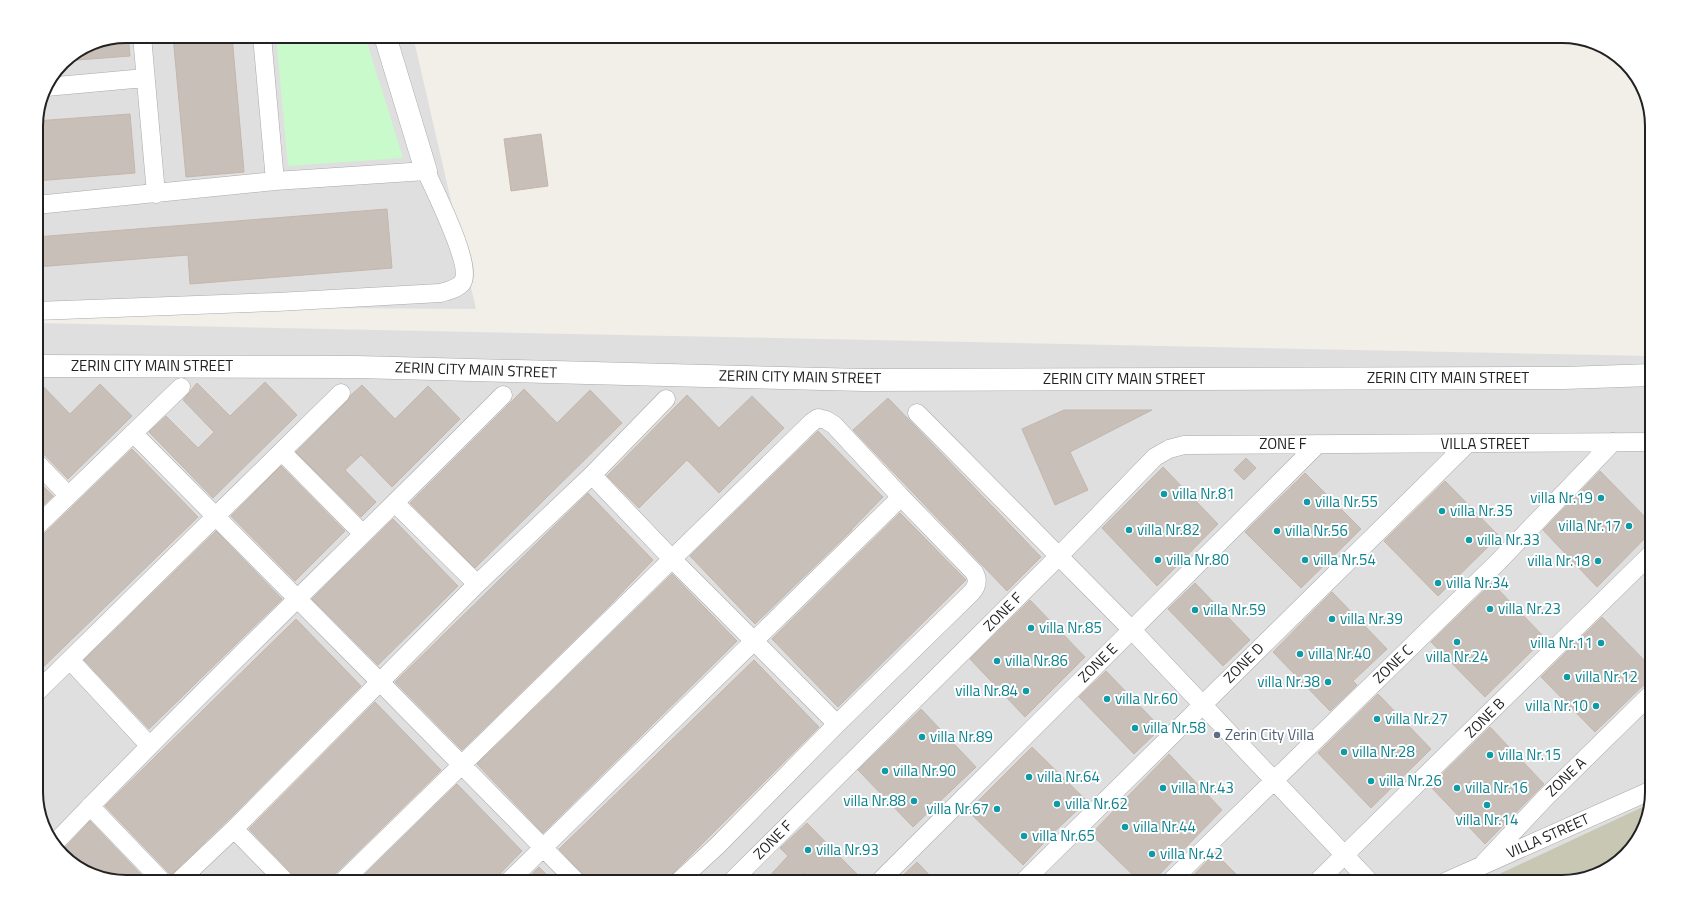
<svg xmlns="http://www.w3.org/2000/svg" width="1688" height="918" font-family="'Titillium Web',sans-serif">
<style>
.residential{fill:#e0dfdf}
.construction{fill:#c7c7b4}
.park{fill:#c8facc}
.building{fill:#c7bfb8;stroke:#c4b6ab}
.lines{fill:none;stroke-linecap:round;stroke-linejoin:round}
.minor-casing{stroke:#a9a9a9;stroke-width:19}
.tertiary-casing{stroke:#a9a9a9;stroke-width:23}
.minor{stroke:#fff;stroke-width:18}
.tertiary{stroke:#fff;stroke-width:22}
.culture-dot{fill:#0f9aa8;stroke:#fff;stroke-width:1.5}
.service-dot{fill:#5c6f8a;stroke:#fff;stroke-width:1.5}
.labels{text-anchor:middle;stroke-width:4;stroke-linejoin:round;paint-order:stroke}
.street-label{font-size:15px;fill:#222;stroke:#fff}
.culture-label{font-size:15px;fill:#0d838f;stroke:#fff;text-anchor:start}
.service-label{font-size:15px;fill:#4e5e75;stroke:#fff;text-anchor:start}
.rim{fill:none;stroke:#222;stroke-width:2}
</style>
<rect width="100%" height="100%" fill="#f2efe9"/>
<!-- residential -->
<path class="residential" d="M126,36h287l63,273 -440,-3v-185l7,-30 20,-29 29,-19z
M36,323l1616,33v436l-9,40 -36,38 -45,12h-1436l-40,-9 -35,-31 -15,-44z"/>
<!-- construction -->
<path class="construction" d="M1649,804l-6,28 -36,38 -45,12h-80z"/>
<!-- park -->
<path class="park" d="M276,36h89l38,122 -115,8z"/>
<!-- building -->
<path class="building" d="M128,36l2,20 -66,5 28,-18z
M173,36h59l12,136 -58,5z
M130,114l5,59 -99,8v-60z
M541,134l7,52 -37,5 -7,-52z
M387,209l5,59 -202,16 -2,-29 -152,12v-30z
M36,379l34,35 30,-30 32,32 -64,63 -32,-33z
M265,382l32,33 -84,83 -64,-66 17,-16 32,32 16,-16 -31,-32 14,-17 33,33z
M362,385l33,34 33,-33 32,33 -68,68 -31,-32 -16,15 31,32 -15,15 -65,-65 52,-52 3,-5z
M524,389l33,34 33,-33 32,33 -147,145 -65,-65z
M687,395l32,33 33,-32 32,32 -65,65 -32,-33 -48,48 -32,-32z
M888,398l153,159 -34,34 -154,-161z
M1064,410h88l-82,42 18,38 -33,15 -33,-76z
M818,431l65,66 -32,33h1l-97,94 -65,-68z
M132,449l66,68 -162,157v-137l7,-2z
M1246,458l10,10 -12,12 -10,-10z
M281,466l64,65 -50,50 -64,-65z
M1163,467l55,57 -61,62 -55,-58z
M1600,471l52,53v7l-55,56 -54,-57z
M1305,473l56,56 -60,59 -56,-56z
M36,479l17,17 -17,16z
M1445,481l54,55 -61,60 -54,-55z
M588,493l65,67 -44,46 -147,144 -67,-68z
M900,513l66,67 -128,127 -66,-68z
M393,519l65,67 -80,79 -66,-66z
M216,531l66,68 -133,130 -65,-69z
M672,574l65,67 -194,192 -66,-69z
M1195,583l55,57 -27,26 -55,-57z
M1492,583l53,55 -60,59 -54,-55z
M1332,592l55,57 -34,32 4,4 -27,26 -57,-59z
M1030,600l55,57 -60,60 -55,-58z
M1602,617l50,51v9l-57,55 -54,-55z
M296,619l65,67 -127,128 -63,61 -66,-69z
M754,660l65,67 -155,155h-74l-31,-33z
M1106,671l55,57 -27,26 -55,-57z
M1378,694l53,55 -60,59 -53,-55z
M375,702l66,68 -106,104 -3,8h-32l-51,-53z
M921,709l55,58 -63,60 -55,-57z
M1490,727l54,57 -59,60 -55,-58z
M1032,747l55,54 -34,32 -30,32 -55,-54z
M1169,754l53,56 -70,72h-12l-49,-48z
M457,784l65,67 -30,31h-135z
M90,821l58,61h-22l-40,-9 -24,-22z
M807,823l36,37 22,22h-52l-9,-9 -9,9h-31l24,-26 -8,-8z
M1215,853l29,29h-57z
M917,862l19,20h-40z
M539,867l15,15h-30z"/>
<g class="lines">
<!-- minor casing -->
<g class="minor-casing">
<path id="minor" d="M142,36l14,158
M262,36l13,145
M46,87l99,-9
M36,205l239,-24 151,-10c8,19 48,96 36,112 -5,6 -15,8 -22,10l-163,9 -241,9
M917,413l214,216 239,253
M133,433l246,248 198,201
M282,452l81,82
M36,462l32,33
M592,475l80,84 165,165
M395,503l82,81
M36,527l145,-140
M70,660l79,85
M36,693l305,-300
M90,806l73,76
M234,829l52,53
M54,844c146,-153 300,-299 449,-449
M1483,864l62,-66 107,-105
M178,882l56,-53 243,-245 115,-109 74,-76
M342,882l470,-460 6,-4 8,2 8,5 67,72 73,75c4,7 4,13 -2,20l-135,132 -120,122 -39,36
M508,882l393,-385
M731,882l328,-326 96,-99 14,-8 15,-4 468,-3
M879,882l439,-438
M1023,882l444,-438
M1170,882l328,-320 115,-120
M1317,882l335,-329
M1445,882l207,-92"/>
</g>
<!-- tertiary casing -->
<g class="tertiary-casing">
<path id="tertiary" d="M385,36l41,135
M36,366l321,1 507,13 700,-2 88,-3"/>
</g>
<!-- minor -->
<use href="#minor" class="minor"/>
<!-- tertiary -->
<use href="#tertiary" class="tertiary"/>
</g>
<!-- markers -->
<g class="culture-dot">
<circle cx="1164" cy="494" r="4"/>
<circle cx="1601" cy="498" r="4"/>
<circle cx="1307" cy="502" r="4"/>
<circle cx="1442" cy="511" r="4"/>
<circle cx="1629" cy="526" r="4"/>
<circle cx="1129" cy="530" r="4"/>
<circle cx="1277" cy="531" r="4"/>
<circle cx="1469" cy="540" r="4"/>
<circle cx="1158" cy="560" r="4"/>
<circle cx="1305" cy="560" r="4"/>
<circle cx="1598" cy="561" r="4"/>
<circle cx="1438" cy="583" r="4"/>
<circle cx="1490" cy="609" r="4"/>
<circle cx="1195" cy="610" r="4"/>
<circle cx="1332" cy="619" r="4"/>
<circle cx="1031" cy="628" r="4"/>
<circle cx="1457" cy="642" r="4"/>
<circle cx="1601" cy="643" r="4"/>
<circle cx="1300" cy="654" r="4"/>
<circle cx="997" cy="661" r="4"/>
<circle cx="1567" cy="677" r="4"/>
<circle cx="1328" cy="682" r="4"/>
<circle cx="1026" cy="691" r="4"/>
<circle cx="1107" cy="699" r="4"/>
<circle cx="1596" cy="706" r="4"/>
<circle cx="1377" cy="719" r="4"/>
<circle cx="1135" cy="728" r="4"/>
<circle cx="922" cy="737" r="4"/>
<circle cx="1344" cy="752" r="4"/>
<circle cx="1490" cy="755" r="4"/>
<circle cx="885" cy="771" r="4"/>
<circle cx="1029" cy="777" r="4"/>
<circle cx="1371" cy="781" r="4"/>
<circle cx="1163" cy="788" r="4"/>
<circle cx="1457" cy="788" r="4"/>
<circle cx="914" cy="801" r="4"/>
<circle cx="1057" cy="804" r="4"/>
<circle cx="1487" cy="805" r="4"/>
<circle cx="997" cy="809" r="4"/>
<circle cx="1125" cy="827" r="4"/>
<circle cx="1024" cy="836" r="4"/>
<circle cx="808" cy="850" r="4"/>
<circle cx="1152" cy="854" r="4"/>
</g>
<circle class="service-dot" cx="1217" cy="735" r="4"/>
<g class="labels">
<!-- street labels -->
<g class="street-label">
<text x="152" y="371">ZERIN CITY MAIN STREET</text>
<text transform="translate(476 370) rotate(2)" y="5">ZERIN CITY MAIN STREET</text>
<text transform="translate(800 377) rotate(1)" y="5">ZERIN CITY MAIN STREET</text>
<text x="1448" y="383">ZERIN CITY MAIN STREET</text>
<text x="1124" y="384">ZERIN CITY MAIN STREET</text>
<text x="1283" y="449">ZONE F</text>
<text x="1485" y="449">VILLA STREET</text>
<text transform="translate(1003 612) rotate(-45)" y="5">ZONE F</text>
<text transform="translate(1098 663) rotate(-45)" y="5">ZONE E</text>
<text transform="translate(1244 663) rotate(-45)" y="5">ZONE D</text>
<text transform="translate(1393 664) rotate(-44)" y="5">ZONE C</text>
<text transform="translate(1485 718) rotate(-45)" y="5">ZONE B</text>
<text transform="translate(1566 777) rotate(-44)" y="5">ZONE A</text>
<text transform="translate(1548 836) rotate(-24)" y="5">VILLA STREET</text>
<text transform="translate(773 840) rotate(-45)" y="5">ZONE F</text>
</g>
<!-- culture labels -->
<g class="culture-label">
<text x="1172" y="499">villa Nr.81</text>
<text x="1593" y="503" text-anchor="end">villa Nr.19</text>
<text x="1315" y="507">villa Nr.55</text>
<text x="1450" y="516">villa Nr.35</text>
<text x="1621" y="531" text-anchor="end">villa Nr.17</text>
<text x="1137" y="535">villa Nr.82</text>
<text x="1285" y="536">villa Nr.56</text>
<text x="1477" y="545">villa Nr.33</text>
<text x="1166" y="565">villa Nr.80</text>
<text x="1313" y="565">villa Nr.54</text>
<text x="1590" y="566" text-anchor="end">villa Nr.18</text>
<text x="1446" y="588">villa Nr.34</text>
<text x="1498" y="614">villa Nr.23</text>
<text x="1203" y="615">villa Nr.59</text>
<text x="1340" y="624">villa Nr.39</text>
<text x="1039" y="633">villa Nr.85</text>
<text x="1593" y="648" text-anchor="end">villa Nr.11</text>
<text x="1308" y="659">villa Nr.40</text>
<text x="1457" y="662" text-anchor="middle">villa Nr.24</text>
<text x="1005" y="666">villa Nr.86</text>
<text x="1575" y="682">villa Nr.12</text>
<text x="1320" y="687" text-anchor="end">villa Nr.38</text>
<text x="1018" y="696" text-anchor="end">villa Nr.84</text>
<text x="1115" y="704">villa Nr.60</text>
<text x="1588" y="711" text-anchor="end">villa Nr.10</text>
<text x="1385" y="724">villa Nr.27</text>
<text x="1143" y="733">villa Nr.58</text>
<text x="930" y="742">villa Nr.89</text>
<text x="1352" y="757">villa Nr.28</text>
<text x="1498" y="760">villa Nr.15</text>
<text x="893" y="776">villa Nr.90</text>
<text x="1037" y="782">villa Nr.64</text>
<text x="1379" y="786">villa Nr.26</text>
<text x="1171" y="793">villa Nr.43</text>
<text x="1465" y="793">villa Nr.16</text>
<text x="906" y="806" text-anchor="end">villa Nr.88</text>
<text x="1065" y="809">villa Nr.62</text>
<text x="989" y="814" text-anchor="end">villa Nr.67</text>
<text x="1487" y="825" text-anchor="middle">villa Nr.14</text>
<text x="1133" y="832">villa Nr.44</text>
<text x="1032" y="841">villa Nr.65</text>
<text x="816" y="855">villa Nr.93</text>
<text x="1160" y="859">villa Nr.42</text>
</g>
<!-- service labels -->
<g class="service-label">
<text x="1225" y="740">Zerin City Villa</text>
</g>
</g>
<!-- crop -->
<path d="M0 0H1688V918H0ZM126 43H1562A83 83 0 0 1 1645 126V792A83 83 0 0 1 1562 875H126A83 83 0 0 1 43 792V126A83 83 0 0 1 126 43Z" fill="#fff" fill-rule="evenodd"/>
<path class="rim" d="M126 43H1562A83 83 0 0 1 1645 126V792A83 83 0 0 1 1562 875H126A83 83 0 0 1 43 792V126A83 83 0 0 1 126 43Z"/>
</svg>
